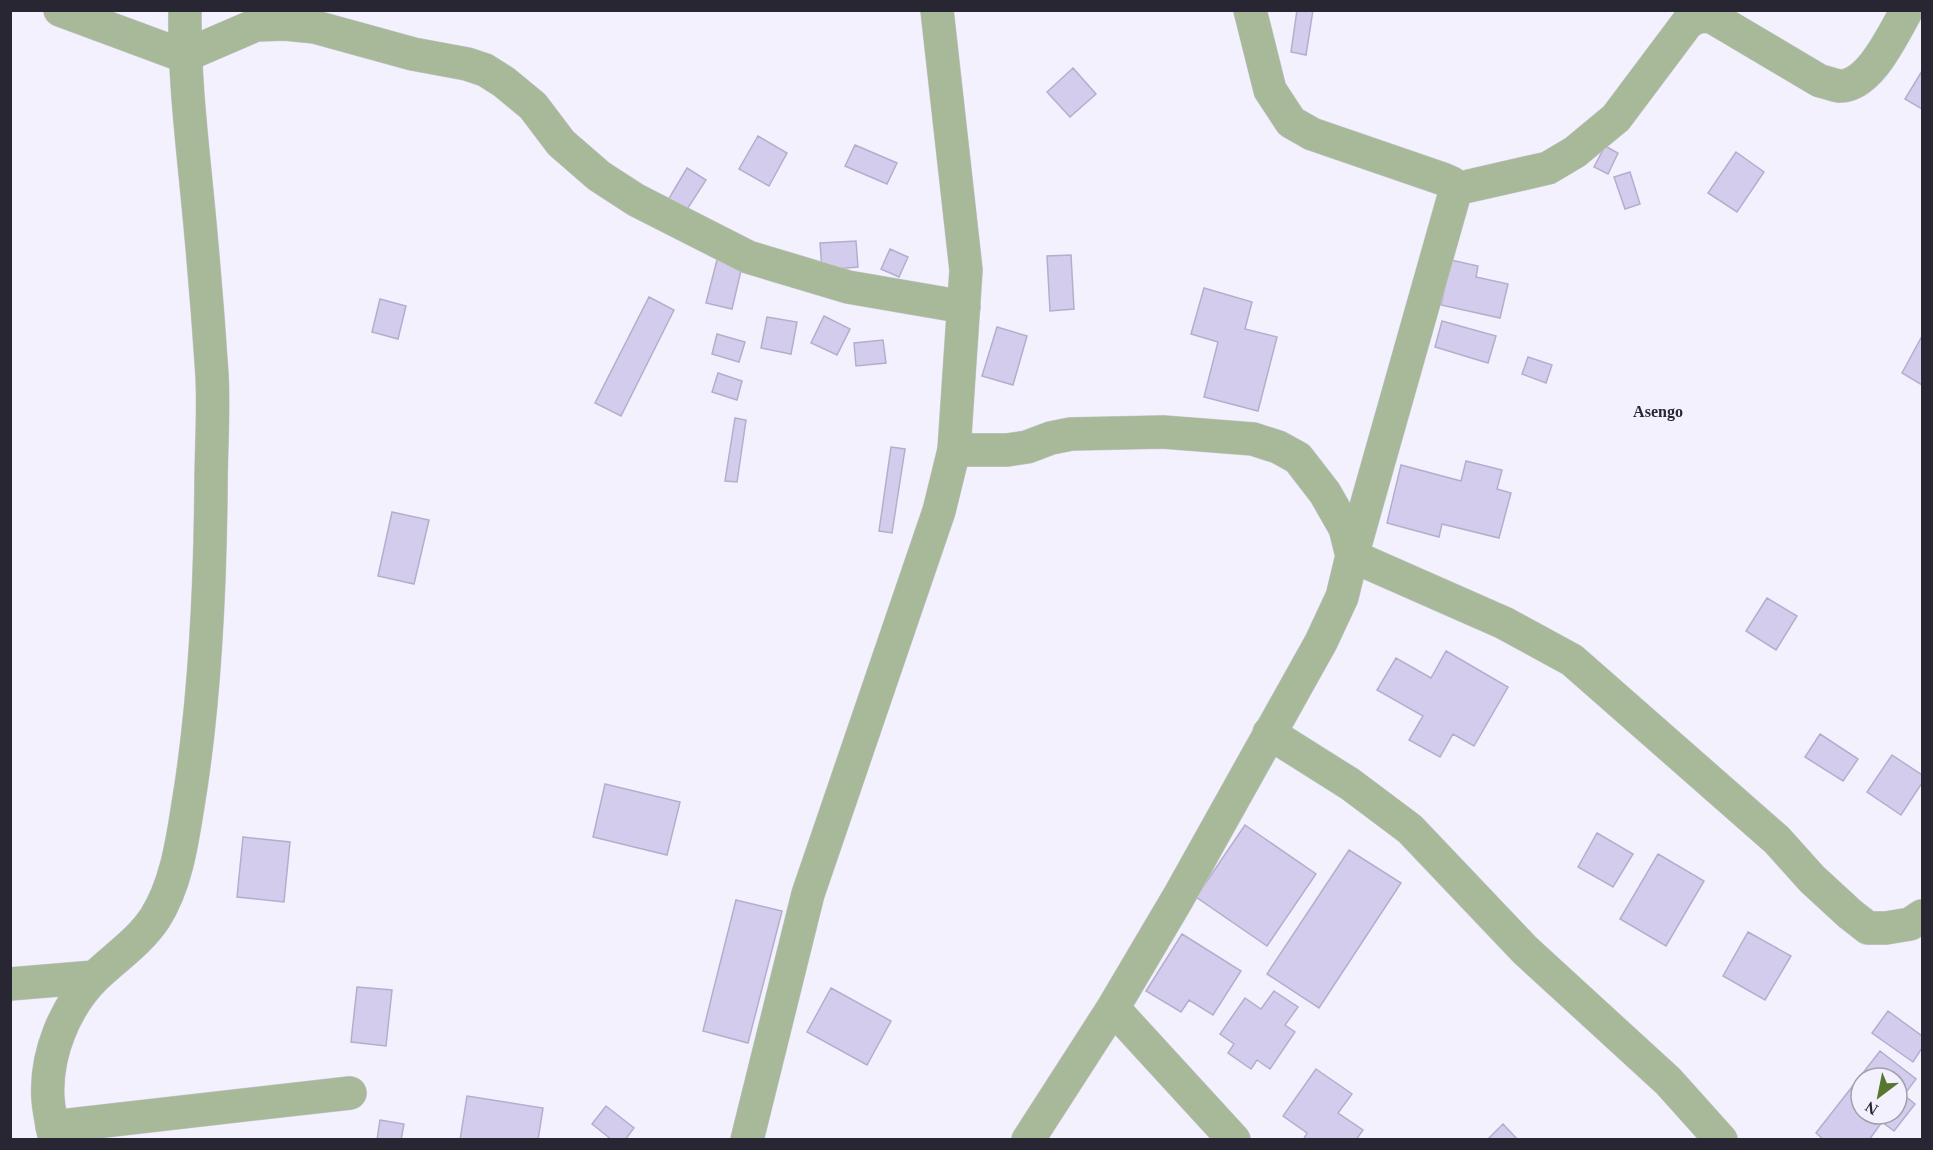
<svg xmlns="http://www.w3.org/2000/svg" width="1933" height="1150" font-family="'Times New Roman',serif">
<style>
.building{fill:#d3cced;stroke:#b4aecd;stroke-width:1.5;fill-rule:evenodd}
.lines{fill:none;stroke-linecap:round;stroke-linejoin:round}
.minor-casing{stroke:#ceccd9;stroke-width:34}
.tertiary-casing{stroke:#ceccd9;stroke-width:34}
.minor{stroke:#a8b999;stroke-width:33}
.tertiary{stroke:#a8b999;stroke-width:33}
.labels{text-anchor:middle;stroke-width:6;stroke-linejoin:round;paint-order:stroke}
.neighbourhood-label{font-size:16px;font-weight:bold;fill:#282632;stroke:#f3f1fe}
</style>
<rect width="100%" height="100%" fill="#f3f1fe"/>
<!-- building -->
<path class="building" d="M1297,10h16l-7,45 -15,-3z
M1073,68l23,26 -26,23 -23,-25z
M1922,71v38l-17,-10z
M758,136l29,17 -18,33 -30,-17z
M855,145l42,18 -10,21 -42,-18z
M1605,146l13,7 -10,21 -14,-7z
M1736,152l28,20 -27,40 -29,-19z
M687,168l19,12 -20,31 -18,-11z
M1630,172l10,32 -15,5 -11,-32z
M856,241l2,26 -36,3 -2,-27z
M890,249l18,8 -9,20 -18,-8z
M1071,255l3,54 -24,2 -3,-55z
M718,256l25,6 -11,47 -26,-6z
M1451,260l27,6 -2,11 32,7 -8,34 -59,-13z
M1204,288l48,14 -7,27 32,8 -19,74 -54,-14 14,-55 -27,-8z
M649,297l25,13 -53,106 -26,-13z
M380,299l26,7 -8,33 -26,-7z
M824,316l26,13 -13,26 -26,-12z
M767,317l30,5 -6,32 -30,-6z
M1442,321l54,15 -8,27 -53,-16z
M997,327l30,9 -14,49 -31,-9z
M717,334l28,8 -6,20 -27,-8z
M1921,338l1,1v46l-20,-12z
M883,340l3,23 -30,3 -2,-23z
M1528,357l24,8 -6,18 -24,-9z
M718,373l24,8 -5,19 -25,-8z
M735,418l11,2 -9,62 -12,-1z
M891,447l14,2 -13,84 -13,-2z
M1466,461l36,9 -5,19 14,4 -12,45 -57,-14 -3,13 -52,-14 14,-58 60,16z
M392,512l37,8 -15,64 -36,-8z
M1767,598l30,18 -21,34 -30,-19z
M1446,651l62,36 -34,59 -21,-12 -13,23 -31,-17 14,-24 -46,-26 19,-32 35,20z
M1820,734l38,25 -15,22 -38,-24z
M1892,755l30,20v8l-21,32 -34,-23z
M605,784l75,18 -13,53 -74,-18z
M1245,825l71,49 -49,72 -71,-49z
M1597,833l36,21 -20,33 -35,-20z
M243,837l47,5 -6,60 -47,-5z
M1349,850l52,33 -82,125 -52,-34z
M1658,854l46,27 -38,65 -46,-27z
M736,900l46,11 -34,132 -45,-12z
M1748,932l43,24 -26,44 -42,-24z
M1182,934l59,37 -28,44 -24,-15 -8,12 -35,-21z
M357,987l35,3 -6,56 -35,-4z
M831,988l60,33 -24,44 -60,-33z
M1274,991l24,16 -13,18 10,7 -25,37 -13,-9 -6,9 -23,-16 6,-9 -14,-10 25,-36 16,11z
M1888,1011l34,25v12l-9,14 -41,-29z
M1880,1051l36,28 -12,16 11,9 -21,27 -12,-9 -13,18h-45l-8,-7zM1861,1078h36v36h-36z
M1316,1069l36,25 -14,19 25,17 -7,10h-53l4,-7 -24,-17z
M467,1096l76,12 -5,32h-78z
M606,1106l28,22 -9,12h-13l-20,-16z
M380,1120l24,4 -3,16h-24z
M1503,1124l15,16h-31z"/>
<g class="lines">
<!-- minor casing -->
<g class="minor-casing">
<path id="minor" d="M1250,10l20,80 21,32 21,12 131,45 9,4 4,6 -104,367 152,67 68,37 205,180 35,39 38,35 18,14h18l24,-4 12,-8
M1456,189l92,-21 27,-16 41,-34 72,-96 12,-6 12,1 108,64c6,1 13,4 19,5 31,1 54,-52 68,-76
M954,450h53l20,-3 24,-9 20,-4 92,-2 90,7 25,8 20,11 27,35 20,35 7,28 -10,41 -21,45 -143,256 -65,110 -85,132
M1269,733l81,51 60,45 115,121 143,131 53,59
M10,984l84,-7
M1113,1008l121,132
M52,1127l298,-34
M55,1140c-3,-14 -6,-28 -7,-41 -3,-44 17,-93 48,-123 20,-19 44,-35 59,-58 21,-33 27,-75 33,-113 17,-102 22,-214 23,-317 0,-38 3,-75 1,-113 -4,-61 -9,-121 -15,-182 -6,-61 -13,-121 -12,-183"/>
</g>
<!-- tertiary casing -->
<g class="tertiary-casing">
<path id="tertiary" d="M60,10l124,46 72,-31 29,-1 30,3 98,27 54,10 18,6 19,12 29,24 28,37 38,33 37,24 112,57 100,30 116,20
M747,1140l61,-246 131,-383 15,-61 12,-180 -29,-260"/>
</g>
<!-- minor -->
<use href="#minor" class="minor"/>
<!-- tertiary -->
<use href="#tertiary" class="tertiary"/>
</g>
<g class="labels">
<!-- neighbourhood labels -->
<g class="neighbourhood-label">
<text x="1658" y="417">Asengo</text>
</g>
</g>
<!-- border -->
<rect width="1933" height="1150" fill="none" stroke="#282632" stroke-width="24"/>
<!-- north arrow -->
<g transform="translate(1879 1096) rotate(212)"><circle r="28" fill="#f3f1fe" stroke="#a2a0ac" stroke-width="1.5"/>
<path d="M0-4.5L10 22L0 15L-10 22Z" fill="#57772e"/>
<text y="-9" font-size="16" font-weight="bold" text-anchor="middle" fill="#282632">N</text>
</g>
</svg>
